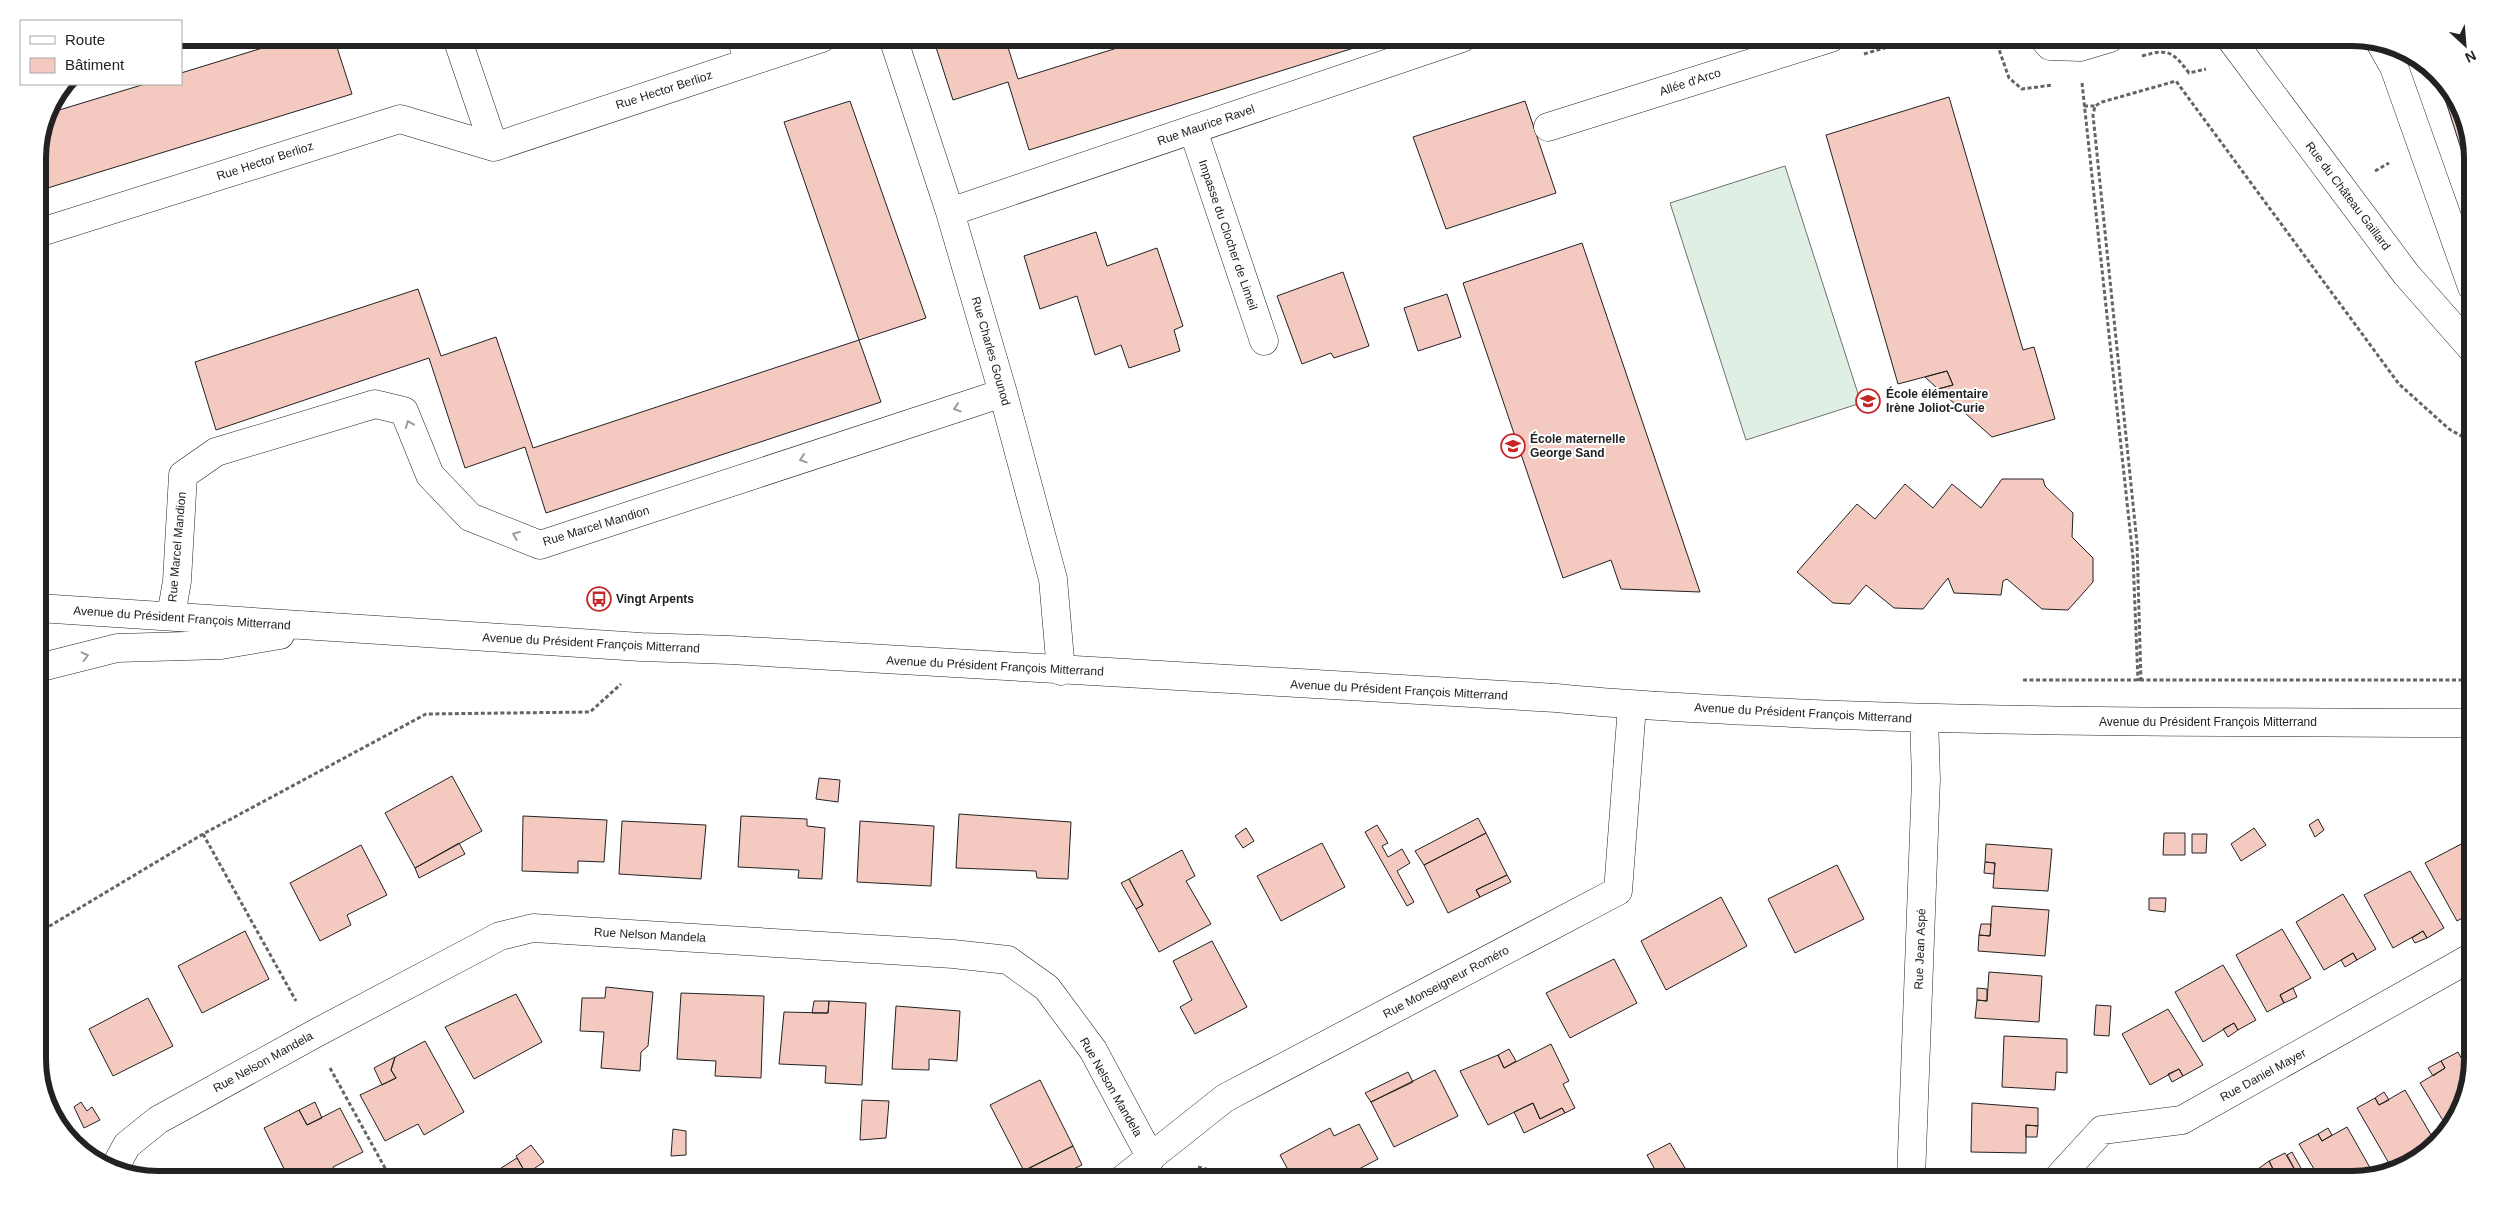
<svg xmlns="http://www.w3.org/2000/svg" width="2510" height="1217" font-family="Arial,sans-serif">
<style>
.pitch{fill:#e0efe3;stroke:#6f6f6f}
.building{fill:#f3c9c0;stroke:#222}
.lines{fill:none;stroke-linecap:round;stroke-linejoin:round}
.minor-casing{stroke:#222;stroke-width:29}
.path{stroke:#646464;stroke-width:3;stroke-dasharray:4 2.5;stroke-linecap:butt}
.minor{stroke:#fff;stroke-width:28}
.oneway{stroke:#9c9c9c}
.labels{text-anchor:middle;stroke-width:4;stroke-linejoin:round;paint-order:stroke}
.street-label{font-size:12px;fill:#222;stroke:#fff}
.poi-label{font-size:12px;font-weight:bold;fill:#222;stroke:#fff;text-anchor:start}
.rim{fill:none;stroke:#222;stroke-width:6}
</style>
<rect width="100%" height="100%" fill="#fff"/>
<!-- pitch -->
<path class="pitch" d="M1785,166l76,237 -115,37 -76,-237z"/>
<!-- building -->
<path class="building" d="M295,38h39l18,56 -314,97v-40l8,-37 99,-30h36v-11z
M933,38h72l13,41 131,-41h205l3,9 -328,103 -21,-68 -55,18z
M2439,80l13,11 20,60v32z
M1949,97l74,253 11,-3 21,72 -63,18 -54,-48 15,-4 -6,-14 -49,13 -72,-249z
M850,101l76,217 -67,22 -75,-218z
M1525,101l31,92 -110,36 -33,-92z
M1096,232l11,34 50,-18 26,78 -9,4 6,21 -51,17 -8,-23 -26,10 -18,-59 -37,13 -16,-53z
M1582,243l118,349 -79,-3 -10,-29 -48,18 -100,-295z
M1343,272l26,74 -35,12 -3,-5 -29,11 -25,-68z
M418,289l23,67 55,-19 37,111 326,-108 22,62 -335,111 -21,-66 -60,21 -36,-110 -213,72 -21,-68z
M1447,294l14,43 -43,14 -14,-43z
M1947,371l6,14 -15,4 -13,-12z
M2002,479h41l2,7 28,27 -1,24 21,21v24l-25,28 -26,-1 -35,-30 -4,2 -2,14 -47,-2 -6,-15 -25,31 -29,-1 -28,-23 -16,19 -17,-1 -36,-31 60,-68 18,15 30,-35 28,24 19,-24 29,24z
M452,776l30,55 -67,37 -30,-55z
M819,778l21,2 -2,22 -22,-3z
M959,814l112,8 -3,57 -31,-1 -1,-7 -80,-3z
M523,816l84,4 -3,42 -26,-1v12l-56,-2z
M741,816l66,3v7l18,2 -3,51 -24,-1 1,-8 -61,-3z
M1478,818l8,15 -62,32 -9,-14z
M2318,819l6,11 -9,7 -6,-12z
M622,821l84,4 -5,54 -82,-5z
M860,821l74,5 -3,60 -74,-4z
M1377,825l11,18 -6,3 6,11 14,-8 8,14 -13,8 17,31 -7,4 -42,-74z
M1246,828l8,13 -11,7 -8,-12z
M2254,828l12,17 -25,16 -10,-17z
M1486,833l21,42 -31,15 4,7 -32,16 -24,-48z
M2164,833h21v22h-22z
M2192,834h15l-1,19h-14z
M2467,841l5,10v51l-2,1 2,10 -15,8 -32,-58z
M459,843l6,11 -46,24 -4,-10z
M1322,843l23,44 -64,34 -24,-45z
M1986,844l66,5 -4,42 -55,-3 2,-25 -10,-1z
M361,845l26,50 -40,20 4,10 -31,16 -30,-58z
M1182,850l13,26 -9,5 25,43 -52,28 -23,-43 7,-4 -14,-26z
M1985,862l10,1 -1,11 -10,-1z
M1837,865l27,54 -69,34 -27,-54z
M2410,871l34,57 -17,10 -4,-7 -30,17 -29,-53z
M1507,875l4,7 -31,15 -4,-7z
M1129,879l14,26 -7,4 -15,-26z
M2343,894l33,55 -19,11 -4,-7 -29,17 -28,-48z
M1721,897l26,49 -81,44 -25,-49z
M2149,898h17l-1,14 -16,-2z
M1992,906l57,4 -4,46 -67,-5 1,-16 11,1z
M1981,924h10l-1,12 -11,-1z
M2282,929l29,49 -31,17 4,8 -17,9 -31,-57z
M245,931l24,48 -67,34 -24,-47z
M2423,931l4,7 -12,5 -3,-5z
M1212,941l35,66 -52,27 -15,-27 12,-7 -19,-39z
M2353,953l4,7 -12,7 -4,-7z
M1614,959l23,44 -67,35 -24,-45z
M2223,965l33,55 -18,10 -4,-7 -31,19 -28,-50z
M1989,972l53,4 -3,46 -64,-4 2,-18 10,1z
M606,987l47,5 -5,54 -7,6 -1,19 -39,-3 3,-36 -24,-1 2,-33h23z
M1977,988l10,1v12l-10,-1z
M2293,988l4,9 -13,6 -4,-8z
M681,993l83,3 -3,82 -46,-2 1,-15 -39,-2z
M516,994l26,48 -68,37 -29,-52z
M148,998l25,48 -60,30 -24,-47z
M814,1001h15l-1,12h-16z
M829,1001l37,2 -4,82 -37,-2 1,-17 -47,-2 5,-52 44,1z
M2096,1005l15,1 -2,30 -15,-1z
M896,1006l64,5 -3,50 -28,-2v11l-37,-1z
M2168,1009l35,56 -20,11 -4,-7 -29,16 -28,-51z
M2234,1023l4,7 -10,7 -5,-8z
M2004,1036l63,3v34l-11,-1 -1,18 -53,-3z
M425,1041l39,71 -40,23 -6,-11 -33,17 -25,-46 36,-17 -5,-8 4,-13z
M1551,1044l18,37 -6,3 12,24 -10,5 -3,-5 -22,11 -7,-16 -45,22 -28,-54 38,-16 6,13z
M1509,1049l7,12 -12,7 -6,-13z
M2458,1052l11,20 -9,40 -13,15 -27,-44 25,-15 -4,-7z
M395,1057l-4,13 5,8 -14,7 -8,-17z
M2441,1061l4,7 -12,8 -5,-8z
M2179,1069l4,7 -11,6 -4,-8z
M1435,1070l23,46 -64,31 -23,-45z
M1408,1072l5,10 -42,20 -6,-9z
M1040,1080l33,66 -49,25 -34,-66z
M2405,1090l29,50 -44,25 -33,-57 18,-10 4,7z
M2384,1092l5,8 -10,5 -4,-7z
M862,1100l27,1 -3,37 -26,2z
M81,1102l6,9 5,-4 8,13 -16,8 -10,-21z
M315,1102l7,16 -15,7 -8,-15z
M1533,1103l7,16 22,-11 3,5 -41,20 -10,-21z
M1972,1103l66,5v18l-12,-1v28l-55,-1z
M340,1108l23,44 -30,15 5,12h-49l-25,-51 35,-18 8,15z
M1359,1124l19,35 -38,20h-47l-13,-24 50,-27 4,8z
M2026,1125l12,1 -1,11h-11z
M2347,1127l26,46 -21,6h-32l-21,-35 19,-10 4,7z
M2328,1128l4,7 -10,6 -4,-7z
M673,1129l13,2v24l-15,1z
M1670,1143l15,25 -25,11 -13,-24z
M531,1145l13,17 -18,12 -10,-18z
M1073,1146l9,19 -30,14h-19l-6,-10z
M2292,1152l15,27h-7l-13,-24z
M2285,1153l15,26h-41l15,-8 -5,-10z
M517,1158l11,19 -5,2h-18l-7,-9z
M2269,1161l5,10 -11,6 -5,-8z"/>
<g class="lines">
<!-- minor casing -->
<g class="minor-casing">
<path id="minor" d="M457,38l37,109
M741,38l8,24
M893,38l57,174 53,181 50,186 8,92
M2043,38l7,8 30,1 30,-9
M2230,38l176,236 66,75
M2381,44l13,23 78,220
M1548,127l283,-89
M1193,130l71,211
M950,212l512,-174
M38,233l362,-114 94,28 328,-109
M38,608l603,39 89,3 826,48c78,8 156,11 235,15 227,10 454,9 681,10
M171,616l6,-35 6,-106 33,-23 159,-48 29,7 26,64 40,42 70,28 463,-152
M38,668l79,-20 104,-3 59,-10
M114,1169l13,-24 31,-25 160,-88 182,-96 33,-8 420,26 55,6 39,28 46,62 58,108
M1123,1179l102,-81 393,-207 14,-185
M1911,1179l15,-400 -2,-61
M2057,1179l45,-49 80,-10 290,-163"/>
</g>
<!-- path -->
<path class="path" d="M1995,38l14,40 13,11 31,-4
M1864,54l54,-16
M2142,56c27,-8 31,-4 47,17l17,-4
M2082,83l51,475 5,123
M2084,106h11
M2375,171l14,-8
M2023,680h449
M2141,681l-4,-138 -44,-428 2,-9 7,-4 74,-21 223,303 50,45 23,13
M203,834l93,167
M38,933l165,-99 223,-120 164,-2 31,-28
M330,1068l61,111
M1198,1167l8,2 6,10"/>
<!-- minor -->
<use href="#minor" class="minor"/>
</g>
<!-- one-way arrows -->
<defs><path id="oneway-chevron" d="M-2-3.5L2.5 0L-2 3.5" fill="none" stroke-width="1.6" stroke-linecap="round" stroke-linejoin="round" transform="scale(1.25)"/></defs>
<g class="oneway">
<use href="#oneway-chevron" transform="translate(957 408) rotate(162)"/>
<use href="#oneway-chevron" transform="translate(409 424) rotate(-112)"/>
<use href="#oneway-chevron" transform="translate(803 459) rotate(162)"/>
<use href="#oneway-chevron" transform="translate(516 535) rotate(-158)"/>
<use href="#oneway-chevron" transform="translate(85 656) rotate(-14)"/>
</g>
<!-- icons -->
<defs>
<g id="school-ring" transform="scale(1.25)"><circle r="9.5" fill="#fff" stroke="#c62828" stroke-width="1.5"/><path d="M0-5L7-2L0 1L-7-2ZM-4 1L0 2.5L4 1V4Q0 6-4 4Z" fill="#c62828"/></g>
<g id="bus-ring" transform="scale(1.25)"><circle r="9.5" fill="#fff" stroke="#c62828" stroke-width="1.5"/><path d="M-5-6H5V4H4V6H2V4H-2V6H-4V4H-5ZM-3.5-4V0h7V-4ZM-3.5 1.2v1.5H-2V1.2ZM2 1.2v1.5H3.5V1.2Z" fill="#c62828"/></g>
</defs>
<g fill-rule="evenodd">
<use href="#school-ring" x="1868" y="401"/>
<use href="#school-ring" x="1513" y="446"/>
<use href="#bus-ring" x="599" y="599"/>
</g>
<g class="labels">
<!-- street labels -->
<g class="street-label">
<text transform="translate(1690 82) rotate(-18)" y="4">Allée d'Arco</text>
<text transform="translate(664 90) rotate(-18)" y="4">Rue Hector Berlioz</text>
<text transform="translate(1206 125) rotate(-19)" y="4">Rue Maurice Ravel</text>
<text transform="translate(265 161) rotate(-18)" y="4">Rue Hector Berlioz</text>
<text transform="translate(2348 196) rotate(53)" y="4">Rue du Château Gaillard</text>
<text transform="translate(1228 235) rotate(71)" y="4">Impasse du Clocher de Limeil</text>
<text transform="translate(991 351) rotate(74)" y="4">Rue Charles Gounod</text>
<text transform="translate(596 526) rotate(-17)" y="4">Rue Marcel Mandion</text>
<text transform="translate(177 547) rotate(-85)" y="4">Rue Marcel Mandion</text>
<text transform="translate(182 618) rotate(4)" y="4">Avenue du Président François Mitterrand</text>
<text transform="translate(591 643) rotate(3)" y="4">Avenue du Président François Mitterrand</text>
<text transform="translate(995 666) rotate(3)" y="4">Avenue du Président François Mitterrand</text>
<text transform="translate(1399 690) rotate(3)" y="4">Avenue du Président François Mitterrand</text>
<text transform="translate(1803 713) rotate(3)" y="4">Avenue du Président François Mitterrand</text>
<text x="2208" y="726">Avenue du Président François Mitterrand</text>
<text transform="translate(650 935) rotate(3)" y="4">Rue Nelson Mandela</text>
<text transform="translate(1920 949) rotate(-88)" y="4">Rue Jean Aspé</text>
<text transform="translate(1446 982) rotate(-28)" y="4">Rue Monseigneur Roméro</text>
<text transform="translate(263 1062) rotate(-29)" y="4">Rue Nelson Mandela</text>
<text transform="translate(2263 1075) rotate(-29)" y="4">Rue Daniel Mayer</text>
<text transform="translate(1111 1087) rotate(60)" y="4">Rue Nelson Mandela</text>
</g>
<!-- poi labels -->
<g class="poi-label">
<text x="1886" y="398">École élémentaire<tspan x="1886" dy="14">Irène Joliot-Curie</tspan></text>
<text x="1530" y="443">École maternelle<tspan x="1530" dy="14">George Sand</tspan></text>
<text x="616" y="603">Vingt Arpents</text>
</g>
</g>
<!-- crop -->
<path d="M0 0H2510V1217H0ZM158 46H2352A112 112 0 0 1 2464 158V1059A112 112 0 0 1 2352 1171H158A112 112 0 0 1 46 1059V158A112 112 0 0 1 158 46Z" fill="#fff" fill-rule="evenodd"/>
<path class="rim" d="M158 46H2352A112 112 0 0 1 2464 158V1059A112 112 0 0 1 2352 1171H158A112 112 0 0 1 46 1059V158A112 112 0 0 1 158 46Z"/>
<!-- legend -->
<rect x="20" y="20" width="162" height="65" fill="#ffffff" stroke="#a7a7a7"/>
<rect x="30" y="36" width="25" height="8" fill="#ffffff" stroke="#a7a7a7"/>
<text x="65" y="45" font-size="15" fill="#222222">Route</text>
<rect x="30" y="58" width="25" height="15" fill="#f3c9c0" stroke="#a7a7a7"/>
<text x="65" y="70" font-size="15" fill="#222222">Bâtiment</text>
<!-- north arrow -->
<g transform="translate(2465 45) rotate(154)" stroke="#ffffff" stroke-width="4" paint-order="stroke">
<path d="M0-4L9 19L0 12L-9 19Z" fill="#222222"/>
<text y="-8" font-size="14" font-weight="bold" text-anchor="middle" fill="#222222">N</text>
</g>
</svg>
